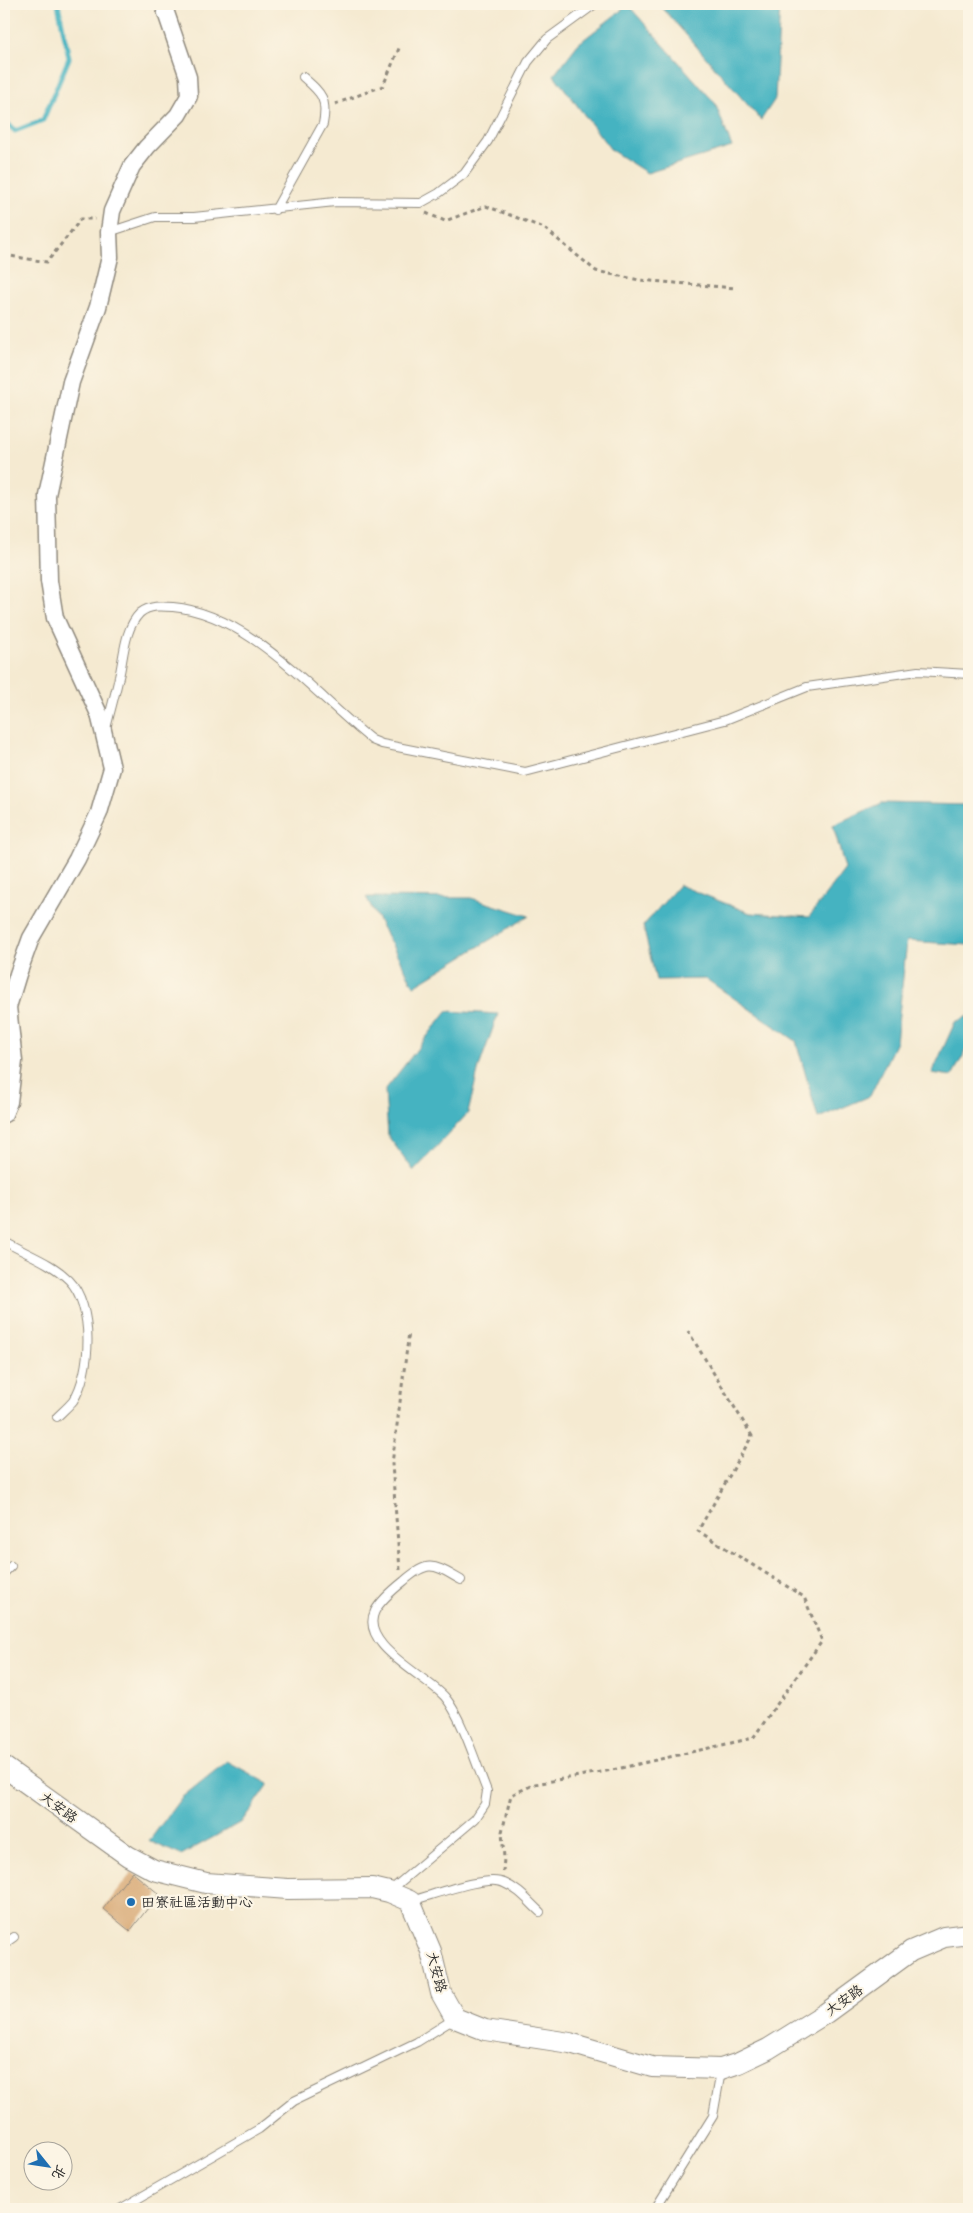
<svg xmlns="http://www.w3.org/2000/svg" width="973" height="2213" font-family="'Patrick Hand','LXGW WenKai TC',sans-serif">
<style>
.water{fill:#45b3c1;stroke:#386f76}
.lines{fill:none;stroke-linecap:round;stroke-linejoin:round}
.stream{stroke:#45b3c1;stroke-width:5}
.building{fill:#daad7c}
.service-casing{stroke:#908a7e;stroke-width:10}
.minor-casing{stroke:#908a7e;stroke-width:19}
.tertiary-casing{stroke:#908a7e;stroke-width:22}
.path{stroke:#908a7e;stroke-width:3;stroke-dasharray:4 4;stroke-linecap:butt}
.service{stroke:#fff;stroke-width:8}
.minor{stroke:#fff;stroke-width:16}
.tertiary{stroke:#fff;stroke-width:20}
.poi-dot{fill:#1f6fb2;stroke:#fcf5e5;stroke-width:2}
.labels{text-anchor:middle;stroke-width:4.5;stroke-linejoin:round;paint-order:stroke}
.street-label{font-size:14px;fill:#2b2b2b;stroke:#fcf5e5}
.poi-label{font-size:14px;fill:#2b2b2b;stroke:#fcf5e5;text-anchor:start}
</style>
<rect width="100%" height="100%" fill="#fcf5e5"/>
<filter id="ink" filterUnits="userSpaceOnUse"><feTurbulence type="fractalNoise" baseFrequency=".02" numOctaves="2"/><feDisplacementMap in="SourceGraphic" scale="10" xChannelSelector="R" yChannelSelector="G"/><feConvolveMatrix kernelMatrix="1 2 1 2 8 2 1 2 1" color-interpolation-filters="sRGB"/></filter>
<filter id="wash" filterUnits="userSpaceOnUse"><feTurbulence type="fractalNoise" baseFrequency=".0096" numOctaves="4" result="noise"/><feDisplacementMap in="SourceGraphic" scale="20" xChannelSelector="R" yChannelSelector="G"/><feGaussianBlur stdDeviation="1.12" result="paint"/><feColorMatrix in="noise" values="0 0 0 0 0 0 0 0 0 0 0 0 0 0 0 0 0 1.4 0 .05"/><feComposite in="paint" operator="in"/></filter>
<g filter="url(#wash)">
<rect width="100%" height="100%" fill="#f5ead1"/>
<!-- water -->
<path class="water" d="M659,4h121l-5,95 -14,21z
M628,5l87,98 17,44 -85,26 -36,-23 -57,-75 24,-31z
M882,803l87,2v140l-62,-4 -11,101 -26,54 -52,22 -22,-77 -90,-62 -50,1 -13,-54 36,-41 71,28 59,4 36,-48 -12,-44z
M366,897l105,1 58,18 -115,70z
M447,1011l51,3 -19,53 -11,46 -54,58 -26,-35 -3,-46z
M969,1016v29l-17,31 -20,-3 23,-51z
M227,1761l42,23 -26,37 -62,34 -32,-14 32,-43z"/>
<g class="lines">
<!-- stream -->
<path class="stream" d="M4,120l11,11 28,-11 26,-62 -11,-54"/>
</g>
<g id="blocks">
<!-- building -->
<path class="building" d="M132,1872l27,22 -29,37 -27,-22z"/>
</g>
</g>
<g filter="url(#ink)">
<use href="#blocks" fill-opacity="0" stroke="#908a7e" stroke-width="1"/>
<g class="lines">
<!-- service casing -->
<g class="service-casing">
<path id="service" d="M275,210l48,-86c5,-26 -2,-31 -20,-47
M109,232l46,-15h39l141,-15 86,1 18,-10 25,-19 24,-33 40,-79 19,-23 48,-35
M106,729c4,-17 9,-34 13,-52 5,-20 5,-48 21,-64 10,-8 21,-7 33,-6 77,7 141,87 199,133l10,4 143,28 200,-52 82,-33 111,-16 51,3
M4,1241c22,13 47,21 65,39 25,25 23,92 4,121 -4,5 -11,11 -16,16
M4,1573l7,-7
M391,1890l84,-71 10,-15 2,-13c-10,-25 -26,-75 -42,-94 -18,-21 -87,-52 -70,-86 6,-11 19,-22 29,-30 25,-22 30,-16 57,-1
M410,1901c21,-5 77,-27 94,-18 15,6 25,19 36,29
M4,1944l10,-7
M120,2209l139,-80 35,-28 123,-59 37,-23
M655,2209l58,-93 8,-45"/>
</g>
<!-- minor casing -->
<g class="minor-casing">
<path id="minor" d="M4,1114l5,-12 5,-41 -6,-54 10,-33 13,-36 46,-79 22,-46 13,-45 -13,-54 -44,-96 -6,-37 -2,-86 24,-113 27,-75 12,-50 -1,-25 3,-21 20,-45 15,-19 31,-32 11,-19 -1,-19 -25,-73"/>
</g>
<!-- tertiary casing -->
<g class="tertiary-casing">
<path id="tertiary" d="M4,1767l124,89 26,14 52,13 82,6 84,-1 17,4 21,9 21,50 10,42 14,25 30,12 85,13 82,24 69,2 18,-6 29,-14 58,-36 85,-62 33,-14 25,-3"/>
</g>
<!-- path -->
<path class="path" d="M335,104l48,-18 17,-40
M426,213l19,8 41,-15 58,22 52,43 43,9 96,8
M4,255l43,7 34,-43h14
M400,1570l-8,-106 17,-132
M503,1872l1,-14 -2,-26 9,-37 24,-11 77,-14 141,-32 69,-97 -18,-44 -106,-66 54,-95 -64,-105"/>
<!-- service -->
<use href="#service" class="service"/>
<!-- minor -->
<use href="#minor" class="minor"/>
<!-- tertiary -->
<use href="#tertiary" class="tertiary"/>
</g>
</g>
<!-- markers -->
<circle class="poi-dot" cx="131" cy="1902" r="5"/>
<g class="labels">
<!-- street labels -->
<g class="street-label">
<text transform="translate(59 1807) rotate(36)" y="5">大安路</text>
<text transform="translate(437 1972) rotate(75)" y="5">大安路</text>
<text transform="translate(844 2000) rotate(-35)" y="5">大安路</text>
</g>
<!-- poi labels -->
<g class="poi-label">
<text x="141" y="1907">田寮社區活動中心</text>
</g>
</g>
<!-- margin -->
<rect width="973" height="2213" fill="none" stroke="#fcf5e5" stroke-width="20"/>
<!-- north arrow -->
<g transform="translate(48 2166) rotate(120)"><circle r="24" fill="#fcf5e5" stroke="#a8a49b"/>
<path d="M0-4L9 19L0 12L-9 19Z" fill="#1f6fb2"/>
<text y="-8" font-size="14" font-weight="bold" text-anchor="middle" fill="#2b2b2b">北</text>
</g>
</svg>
